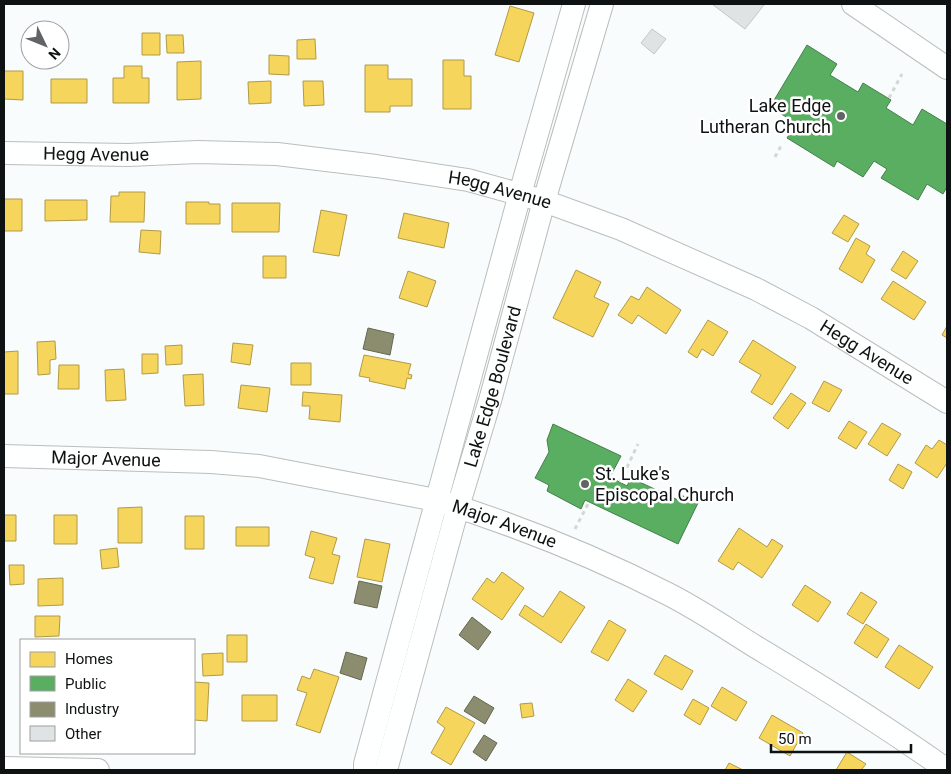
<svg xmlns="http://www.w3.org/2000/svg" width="951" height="774" font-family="Roboto,sans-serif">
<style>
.homes{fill:#f6d55c;stroke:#b19a46}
.public{fill:#5aae61;stroke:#447f49}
.industry{fill:#8c8c6e;stroke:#666752}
.building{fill:#e0e3e3;stroke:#c4c7c7}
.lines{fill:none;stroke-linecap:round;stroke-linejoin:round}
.minor-casing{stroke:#bbbebe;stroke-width:24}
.path{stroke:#d5d6d6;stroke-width:3;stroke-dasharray:4 4;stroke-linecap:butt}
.minor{stroke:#feffff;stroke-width:22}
.poi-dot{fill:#616464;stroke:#fff;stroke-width:2}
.labels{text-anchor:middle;stroke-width:5;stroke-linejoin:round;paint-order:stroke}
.poi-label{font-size:18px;fill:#0f1212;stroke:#fff;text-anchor:end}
.street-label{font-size:18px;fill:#0f1212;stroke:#fff}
</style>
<rect width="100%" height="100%" fill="#f8fcfc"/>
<!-- homes -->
<path class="homes" d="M510,6l24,7 -15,49 -24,-7z
M142,33h18v22h-18z
M166,35h17l1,18h-17z
M315,39l1,20h-19v-19z
M269,55l20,1v19l-20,-1z
M443,60h21v16h7v33h-28z
M201,61v38l-24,1v-38z
M365,65h23v14h24v27h-22v6h-25z
M124,66h18v12h7v25h-36v-25h11z
M4,71h19v29l-19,-1z
M51,79h36v24h-36z
M271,81v22l-22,1 -1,-22z
M303,81h20l1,24 -20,1z
M119,192h26l-1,30h-34l1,-26h8z
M4,199h18v32h-18z
M45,200h42v20l-42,1z
M186,202h23v2h11v20h-34z
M232,203h48l-1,29h-47z
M321,210l26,5 -8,41 -26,-4z
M404,213l45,10 -5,25 -46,-10z
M844,215l15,9 -11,18 -16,-9z
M141,230l20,1 -1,23 -21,-2z
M856,238l14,8 -4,8 9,6 -13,23 -23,-14z
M903,251l15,10 -12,18 -15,-9z
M263,256h23v22h-23z
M576,270l25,12 -7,15 15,7 -16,33 -40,-19z
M408,271l28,10 -9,26 -28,-9z
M893,281l33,21 -12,18 -33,-21z
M647,287l34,23 -15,24 -28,-19 -6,9 -14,-9 13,-19 8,4z
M708,320l20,12 -15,24 -11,-7 -5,9 -9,-6z
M947,326v12l-5,-3z
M753,340l43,27 -24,38 -21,-13 10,-17 -22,-13z
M55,341l1,18 -6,1v14l-12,1 -1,-33z
M233,343l20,2 -3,20 -19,-3z
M182,345v19l-16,1 -1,-19z
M18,351v43h-14v-42z
M142,354h16v19l-16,1z
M364,355l47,9 -3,10 4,1 -1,4 -4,-1 -2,11 -36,-8 1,-3 -11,-2z
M291,363h20v22h-20z
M59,365h20v24h-21z
M124,369l2,31 -20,1 -1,-31z
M203,374l1,31 -19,1 -2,-31z
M824,381l18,9 -13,22 -17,-9z
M241,385l29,3 -3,24 -29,-4z
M303,392l39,3 -2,27 -31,-3 1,-13h-8z
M791,393l15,10 -18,26 -15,-11z
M849,421l18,11 -11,17 -18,-11z
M882,423l19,11 -14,22 -19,-12z
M939,440l8,5v18l-10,15 -22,-15 11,-18 6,4z
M898,464l14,8 -9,17 -14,-9z
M142,507v36h-24v-35z
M4,515h12v26h-12z
M54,515h23v29h-23z
M185,516h19v33h-19z
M236,527h33v19h-33z
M739,528l28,19 5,-8 11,7 -21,32 -24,-16 -5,8 -15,-9z
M311,531l26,7 -5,16 8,2 -7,28 -24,-6 6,-20 -10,-3z
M365,539l25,5 -8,38 -25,-5z
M117,548l2,19 -17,2 -2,-19z
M9,565h15v19l-14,1z
M502,572l22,16 -22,32 -30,-21 15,-21 7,5z
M63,578v27l-25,1v-27z
M805,585l26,17 -13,20 -26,-17z
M560,591l25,16 -24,36 -42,-28 6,-10 18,12z
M861,592l16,10 -14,22 -16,-10z
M35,616h25l-1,20 -24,1z
M609,620l17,10 -18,31 -17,-9z
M866,624l23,15 -12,19 -23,-15z
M227,635h20v27h-20z
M899,645l34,22 -14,22 -34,-22z
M223,653v22l-20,1 -1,-22z
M665,655l28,16 -11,19 -28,-16z
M314,669l25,8 -19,56 -24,-8 11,-32 -10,-3 5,-14 8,3z
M628,679l19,12 -14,21 -18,-12z
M194,682l15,1 -2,38 -13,-1z
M722,687l25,15 -11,19 -25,-15z
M242,695h35v26h-35z
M693,699l16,9 -9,17 -16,-10z
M532,703l2,13 -12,2 -2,-14z
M446,707l29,16 -24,42 -20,-12 14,-25 -8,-6z
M772,715l31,18 -13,23 -31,-18z
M847,752l19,12 -5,6h-25z
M729,763l14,7h-18z"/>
<!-- public -->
<path class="public" d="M807,45l30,19 -7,11 28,17 5,-9 28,17 -5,8 27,17 9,-16 25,15v63l-4,7 -16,-10 -9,16 -37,-22 6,-9 -13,-8 -11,16 -26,-16 -3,6 -47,-29 9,-15 -26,-16z
M553,424l68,32 -11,21 17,9 4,-8 47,22 3,-5 17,8 -20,41 -93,-44 -4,9 -34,-18 2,-6 -14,-7 14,-26 -2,-12z"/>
<!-- industry -->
<path class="industry" d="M368,328l26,6 -4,21 -27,-6z
M359,581l23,5 -5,22 -23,-5z
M472,617l19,15 -13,18 -19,-15z
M346,652l21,6 -6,22 -21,-7z
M474,696l20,12 -9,16 -21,-13z
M484,735l13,8 -11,18 -13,-9z"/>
<!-- building -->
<path class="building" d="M712,4h50l2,1 -19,24z
M652,29l14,10 -12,15 -13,-11z"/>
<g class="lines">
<!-- minor casing -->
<g class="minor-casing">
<g id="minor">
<path d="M853,4l94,64"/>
<path id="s1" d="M4,153l124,2 70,-3 79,2 99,12 92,14 76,21 77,28 135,60 55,29 136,84"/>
<path id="s2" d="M4,456l207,6 48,4 177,34c80,25 158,56 232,94 30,15 59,35 88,53 65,39 129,79 191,123"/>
<path d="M4,768l94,2"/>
<path d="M365,770v-6l155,-570 54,-190"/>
<path id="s3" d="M386,770l72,-263 33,-110 53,-196 58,-197"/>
</g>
</g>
<!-- path -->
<path class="path" d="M889,98l13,-24
M775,157l6,-11
M620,482l18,-38
M575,529l14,-27"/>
<!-- minor -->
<use href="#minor" class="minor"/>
</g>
<!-- markers -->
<g class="poi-dot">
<circle cx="841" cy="116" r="5"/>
<circle cx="585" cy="484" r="5"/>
</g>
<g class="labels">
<!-- poi labels -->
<g class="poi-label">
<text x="831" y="112">Lake Edge<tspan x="831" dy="21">Lutheran Church</tspan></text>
<text x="595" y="480" text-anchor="start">St. Luke's<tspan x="595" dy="21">Episcopal Church</tspan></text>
</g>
<!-- street labels -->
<g class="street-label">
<text dy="6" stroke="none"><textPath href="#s1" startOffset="92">Hegg Avenue</textPath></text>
<text dy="6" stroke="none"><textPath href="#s1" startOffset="499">Hegg Avenue</textPath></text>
<text dy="6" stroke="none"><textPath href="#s1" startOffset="902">Hegg Avenue</textPath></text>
<text dy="6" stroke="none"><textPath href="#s3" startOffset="398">Lake Edge Boulevard</textPath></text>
<text dy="6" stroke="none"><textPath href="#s2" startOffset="102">Major Avenue</textPath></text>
<text dy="6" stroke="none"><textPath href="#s2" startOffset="508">Major Avenue</textPath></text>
</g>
</g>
<!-- border -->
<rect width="951" height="774" fill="none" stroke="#0f1212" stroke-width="10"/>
<!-- legend -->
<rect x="20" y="639" width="175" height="115" fill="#ffffff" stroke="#9fa0a0"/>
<rect x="30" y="652" width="25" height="15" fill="#f6d55c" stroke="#9fa0a0"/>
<text x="65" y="664" font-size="15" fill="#0f1212">Homes</text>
<rect x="30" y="676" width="25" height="15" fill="#5aae61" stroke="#9fa0a0"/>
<text x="65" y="689" font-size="15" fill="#0f1212">Public</text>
<rect x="30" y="702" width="25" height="15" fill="#8c8c6e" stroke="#9fa0a0"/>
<text x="65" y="714" font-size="15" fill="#0f1212">Industry</text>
<rect x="30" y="726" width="25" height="15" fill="#e0e3e3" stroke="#9fa0a0"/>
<text x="65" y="739" font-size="15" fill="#0f1212">Other</text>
<!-- north arrow -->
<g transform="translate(45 45) rotate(133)"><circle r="24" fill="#ffffff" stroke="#9fa0a0"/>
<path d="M0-4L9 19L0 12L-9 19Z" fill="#616464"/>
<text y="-8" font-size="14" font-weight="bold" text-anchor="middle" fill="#0f1212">N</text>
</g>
<!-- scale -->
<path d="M771 744v8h140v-8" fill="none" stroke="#0f1212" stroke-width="2.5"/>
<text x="778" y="744" font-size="15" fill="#0f1212" stroke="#ffffff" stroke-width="4" paint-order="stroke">50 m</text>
</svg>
